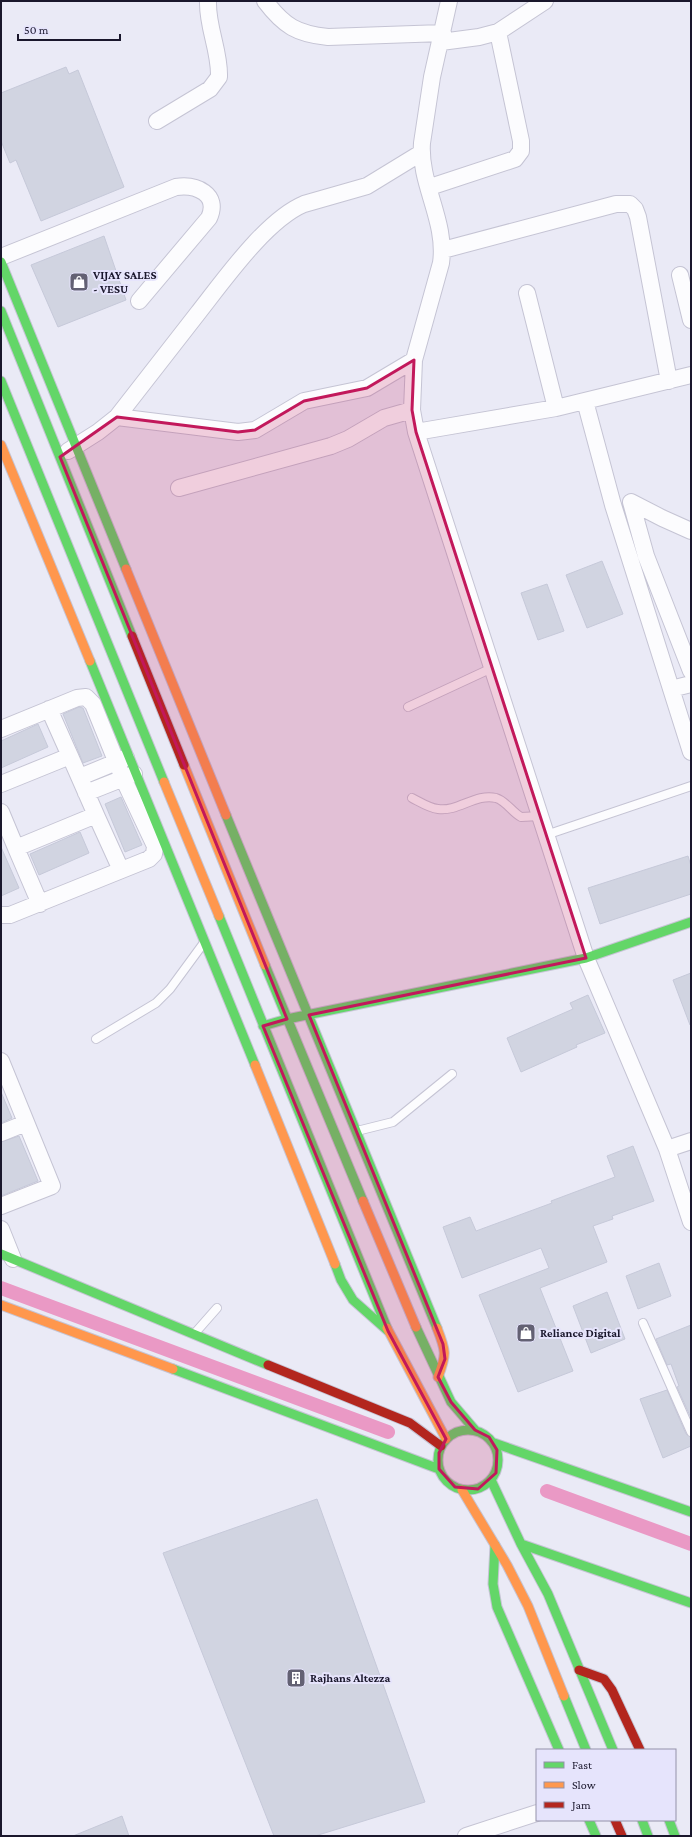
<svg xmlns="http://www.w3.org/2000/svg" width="692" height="1837" font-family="'Crimson Pro',serif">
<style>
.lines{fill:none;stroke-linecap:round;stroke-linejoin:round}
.canal{stroke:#ea99c5;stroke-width:14}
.building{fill:#d1d4e1;stroke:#c6c9d9}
.lane-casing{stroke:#c5c4d4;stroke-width:10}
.street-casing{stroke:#c5c4d4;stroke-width:18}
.fast-casing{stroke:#c5c4d4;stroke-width:11}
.slow-casing{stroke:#c5c4d4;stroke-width:11}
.jam-casing{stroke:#c5c4d4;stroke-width:11}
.lane{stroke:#fcfcfe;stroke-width:8}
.street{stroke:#fcfcfe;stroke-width:16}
.fast{stroke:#63d668;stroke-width:9}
.slow{stroke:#ff974d;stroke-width:9}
.jam{stroke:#b3261e;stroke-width:9}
.marked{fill:#c2185b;fill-opacity:0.2;stroke:#c2185b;stroke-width:3;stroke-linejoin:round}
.labels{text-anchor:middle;stroke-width:4;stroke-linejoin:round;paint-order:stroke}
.poi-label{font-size:12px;font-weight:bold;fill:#1a172c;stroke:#e6e4fc;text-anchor:start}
</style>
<rect width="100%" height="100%" fill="#eaeaf6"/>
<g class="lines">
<!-- canal -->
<path class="canal" d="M1,1288l387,144
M547,1491l144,53"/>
</g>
<!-- building -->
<path class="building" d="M66,67l3,7 9,-4 46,117 -83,34 -25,-61 -6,3 -9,-22v-48z
M104,236l22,64 -68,27 -27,-62z
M602,561l21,53 -36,14 -21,-53z
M547,584l17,47 -26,9 -17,-47z
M79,707l4,1 19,48 -19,7 -20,-49z
M38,724l10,23 -47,21v-27z
M121,797l21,48 -17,7 -20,-48z
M80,832l9,21 -50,22 -9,-21z
M1,847l18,41 -18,8z
M688,856l3,10v28l-91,30 -12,-36z
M691,973v51l-1,1 -17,-45z
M588,995l17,38 -29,12 1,2 -56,25 -14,-34 66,-29 -3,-6z
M1,1092l11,26 -11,5z
M19,1136l19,45 -37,15v-54z
M633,1146l21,55 -42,15 1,3 -20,7 14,36 -67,26 33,83 -55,21 -39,-97 70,-27 -8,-20 -79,30 -19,-51 27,-10 6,14 76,-28 -1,-2 64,-24 -8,-21z
M659,1263l12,33 -33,13 -12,-33z
M607,1292l18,47 -34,14 -18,-47z
M691,1325v93l-14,-31 2,-1 -8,-22 -4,1 -11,-26z
M667,1390l19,44 5,3v9l-28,12 -23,-59z
M317,1499l108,303 -110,34h-41l-111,-283z
M122,1816l7,20h-56z"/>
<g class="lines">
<!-- lane casing -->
<g class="lane-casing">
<path id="lane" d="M408,707l84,-39
M412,798c8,4 17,10 26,11 20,3 38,-16 58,-11 10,3 16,14 25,19l19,-1
M546,835l145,-49
M96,1039l60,-36 14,-14 33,-45
M357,1131l36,-9 59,-48
M643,1323l48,109
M195,1333l22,-25"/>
</g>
<!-- street casing -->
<g class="street-casing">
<path id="street" d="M265,1c19,25 32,33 63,36l115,-4
M441,42l38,-5 19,-5 47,-31
M157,121l53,-32 9,-12c1,-26 -12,-50 -11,-76
M430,187l85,-28 6,-8v-10l-23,-109
M443,250l173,-46h14l5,5 3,8 31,164
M1,257l175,-70c20,-3 44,7 33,31l-70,83
M680,275l11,45
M527,293l29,115
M691,375l-135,33 -140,24 170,526 81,191 24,73
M585,401l28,104 78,247
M117,417l121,15 17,-2 49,-29 63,-13 47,-28
M416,432l-4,-22 2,-50 27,-97c6,-42 -22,-79 -19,-120l10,-66 17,-76
M68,451l30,-19 19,-15c27,-35 54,-69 81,-104 26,-33 68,-93 106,-109l63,-18 54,-33
M179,488l152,-42 17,-7 36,-21 28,-8
M691,531l-29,-13 -31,-16 15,54 45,115
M671,689l20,-5
M49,709l21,47
M1,729l76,-31 9,-1 7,7 30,74 32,68 -1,8 -5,5 -139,56h-9
M80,777l46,-19
M1,784l69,-28 26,59 -80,33 -15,-36
M86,793l48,-19
M96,815l25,55
M16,848l24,56
M1,1061l51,125 -51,20
M1,1133l25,-10
M667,1149l24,-8
M1,1229l12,30
M466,1836l71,-23"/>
</g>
<!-- fast casing -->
<g class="fast-casing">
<path id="fast" d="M1,262l125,307
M1,311l131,325
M1,381l163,401
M90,661l165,404
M226,815l211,513
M219,916l168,412
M265,965l98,236
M263,1026l24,-7 299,-61 105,-36
M1,1254l267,111
M335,1264l6,16 12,20 35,31
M416,1327l35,75 24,28
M173,1369l266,100
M438 1460a30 30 0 1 1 60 0a30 30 0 1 1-60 0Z
M494,1443l197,69
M491,1480l30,64 27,50 65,156
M521,1544l170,59
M495,1545l-2,39 4,23 62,143
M564,1696l22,54
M589,1820l7,16
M642,1820l6,16
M669,1820l6,16"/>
</g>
<!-- slow casing -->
<g class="slow-casing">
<path id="slow" d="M1,445l89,216
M126,569l100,246
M184,765l81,200
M164,782l55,134
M255,1065l80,199
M363,1201l53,126
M1,1305l172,64
M387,1328l59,111
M437,1328c9,23 10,26 1,49
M462,1490l45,75 21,41 36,90"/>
</g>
<!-- jam casing -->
<g class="jam-casing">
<path id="jam" d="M132,636l52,129
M268,1365l142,58 31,23
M579,1670l25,9 8,11 28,60
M615,1820l7,16"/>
</g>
<!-- lane -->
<use href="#lane" class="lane"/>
<!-- street -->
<use href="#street" class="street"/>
<!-- fast -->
<use href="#fast" class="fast"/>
<!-- slow -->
<use href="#slow" class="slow"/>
<!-- jam -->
<use href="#jam" class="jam"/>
</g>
<!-- marked area -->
<path class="marked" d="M414,360l-2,50 4,22 170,526 -277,57 134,329 2,15 -7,18 13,25 24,28 14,7 8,13 -1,23 -18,16 -23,-2 -16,-18v-16l7,-14 -58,-108 -125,-305 24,-7 -227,-562 57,-40 121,15 17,-2 49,-29 63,-13z"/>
<!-- icons -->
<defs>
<g id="shop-square" transform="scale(1)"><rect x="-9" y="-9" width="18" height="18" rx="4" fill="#636173" stroke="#e6e4fc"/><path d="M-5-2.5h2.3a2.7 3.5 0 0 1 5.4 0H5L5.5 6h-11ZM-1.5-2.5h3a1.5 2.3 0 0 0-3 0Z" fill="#fff"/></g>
<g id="building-square" transform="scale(1)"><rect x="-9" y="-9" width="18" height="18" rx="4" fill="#636173" stroke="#e6e4fc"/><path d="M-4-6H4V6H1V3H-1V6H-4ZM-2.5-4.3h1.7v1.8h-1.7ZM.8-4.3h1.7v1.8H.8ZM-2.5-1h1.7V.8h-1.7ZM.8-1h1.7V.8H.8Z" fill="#fff"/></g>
</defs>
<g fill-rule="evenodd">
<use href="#shop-square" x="79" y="282"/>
<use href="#shop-square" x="526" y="1333"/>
<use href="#building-square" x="296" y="1678"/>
</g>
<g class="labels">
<!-- poi labels -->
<g class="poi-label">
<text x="93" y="279">VIJAY SALES<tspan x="93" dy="14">- VESU</tspan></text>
<text x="540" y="1337">Reliance Digital</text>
<text x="310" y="1682">Rajhans Altezza</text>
</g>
</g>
<!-- border -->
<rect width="692" height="1837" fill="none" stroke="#1a172c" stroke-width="4"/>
<!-- legend -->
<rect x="536" y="1749" width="140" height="72" fill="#e6e4fc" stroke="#9492a9"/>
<rect x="544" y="1762" width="20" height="6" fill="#63d668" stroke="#9492a9"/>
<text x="572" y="1769" font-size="12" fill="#1a172c">Fast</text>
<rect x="544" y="1782" width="20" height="6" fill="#ff974d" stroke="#9492a9"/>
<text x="572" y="1789" font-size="12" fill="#1a172c">Slow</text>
<rect x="544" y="1802" width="20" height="6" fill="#b3261e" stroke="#9492a9"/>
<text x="572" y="1809" font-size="12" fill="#1a172c">Jam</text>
<!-- scale -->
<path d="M18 34v6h102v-6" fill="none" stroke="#1a172c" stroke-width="2"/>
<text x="24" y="34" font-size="12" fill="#1a172c" stroke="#e6e4fc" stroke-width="3" paint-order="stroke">50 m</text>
</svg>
